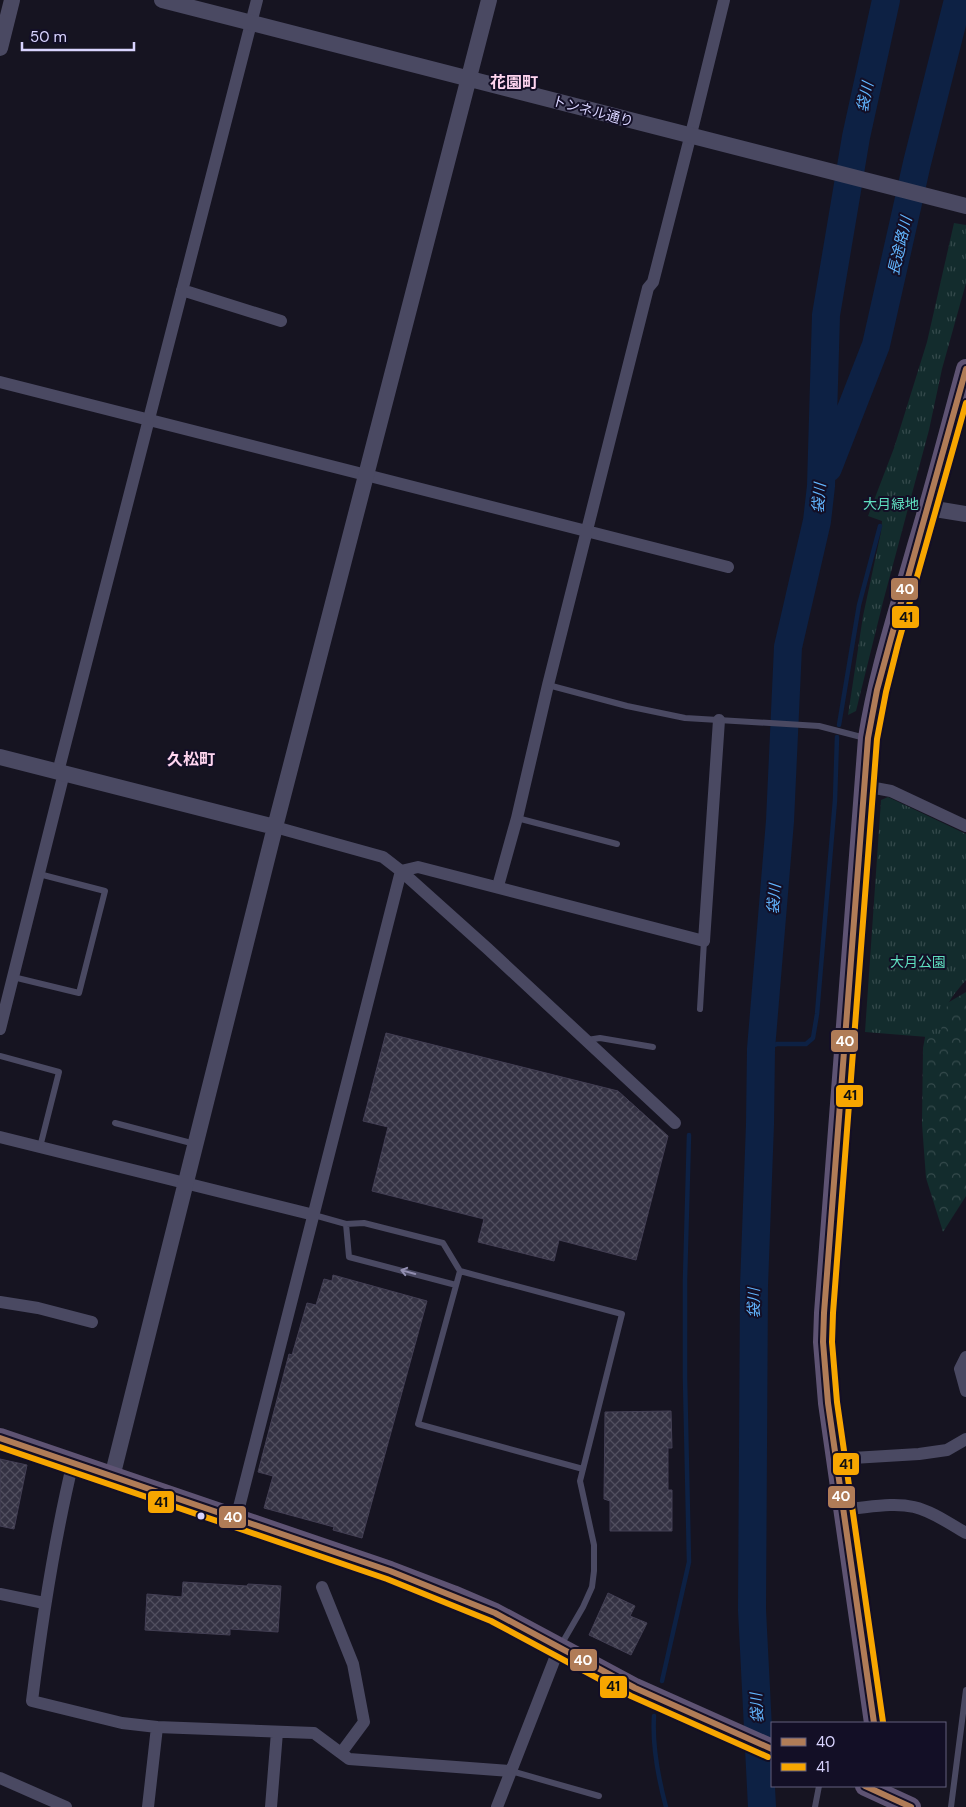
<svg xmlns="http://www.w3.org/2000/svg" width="966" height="1807" font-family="'DM Sans','Noto Sans JP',sans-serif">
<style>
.forest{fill:url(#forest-crowns)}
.park{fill:url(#park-tufts)}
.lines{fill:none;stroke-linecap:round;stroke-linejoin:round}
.stream{stroke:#0d2144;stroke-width:4.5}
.river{stroke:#0d2144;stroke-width:28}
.building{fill:url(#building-cross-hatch);stroke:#433f54}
.service{stroke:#4a4962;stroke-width:6}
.minor{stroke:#4a4962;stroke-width:12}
.tertiary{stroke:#4a4962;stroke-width:16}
.primary{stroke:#5e5373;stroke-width:20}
.bus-1-casing{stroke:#130f26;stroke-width:10}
.bus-2-casing{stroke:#130f26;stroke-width:10}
.bus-1{stroke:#b07c57;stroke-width:6}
.bus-2{stroke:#f7a600;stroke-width:6}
.oneway{stroke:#928eb0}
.bus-dot{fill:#d9d4ff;stroke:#130f26;stroke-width:2}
.labels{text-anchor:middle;stroke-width:4;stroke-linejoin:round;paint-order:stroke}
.street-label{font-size:14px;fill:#d9d4ff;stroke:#130f26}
.park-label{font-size:14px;fill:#5fe0c0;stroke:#130f26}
.water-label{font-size:15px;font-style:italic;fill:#62b6ff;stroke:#130f26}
.quarter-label{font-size:16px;font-weight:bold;fill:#ffd6f0;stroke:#130f26}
.line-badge{stroke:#130f26;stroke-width:2}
.badge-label{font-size:14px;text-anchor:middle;font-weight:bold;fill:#fff}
.pale-badge-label{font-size:14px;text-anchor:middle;font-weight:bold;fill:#111}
</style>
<defs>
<pattern id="forest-crowns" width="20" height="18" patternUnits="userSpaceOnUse" patternTransform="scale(1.25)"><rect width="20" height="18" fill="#132c2d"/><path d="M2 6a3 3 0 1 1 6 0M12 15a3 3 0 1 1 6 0" fill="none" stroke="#354a4c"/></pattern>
<pattern id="park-tufts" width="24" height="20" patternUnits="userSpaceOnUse" patternTransform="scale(1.25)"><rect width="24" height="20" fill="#132c2d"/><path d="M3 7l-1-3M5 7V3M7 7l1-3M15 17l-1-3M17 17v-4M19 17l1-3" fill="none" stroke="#354a4c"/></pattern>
<pattern id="building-cross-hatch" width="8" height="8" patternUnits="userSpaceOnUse" patternTransform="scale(1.25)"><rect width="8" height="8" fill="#343243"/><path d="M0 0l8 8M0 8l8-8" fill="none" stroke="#514f5f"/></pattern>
</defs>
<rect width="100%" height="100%" fill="#161421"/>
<!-- forest -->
<path class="forest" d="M966,992v204l-23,36 -17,-54 -4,-54 1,-76 3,-16 18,-27z"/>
<!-- park -->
<path class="park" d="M954,223l12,2v58l-24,86 -13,61 -46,172 -27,109 -8,4 15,-99 18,-84 1,-11 -14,-5 26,-68 33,-106z
M888,797l78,37v146c-20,23 -22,28 -26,58l-75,-6 16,-232z"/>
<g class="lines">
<!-- stream -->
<path class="stream" d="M839,725l20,-120 21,-79
M761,1049l16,-5h29l7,-6 4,-24 18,-214 2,-63
M662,1681l27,-119 -4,-184v-98l4,-145
M654,1716c-2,31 4,61 12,91"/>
<!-- river -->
<path class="river" d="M828,468l48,-123 41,-182 41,-163
M762,1807l-10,-197 2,-324 6,-162 1,-75 19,-228 8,-174 29,-126 4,-35 5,-171 30,-178 30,-137"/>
</g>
<!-- building -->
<path class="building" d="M386,1033l232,58 50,45 -32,124 -77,-20 -5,21 -76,-19 6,-23 -112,-28 16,-64 -25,-6z
M333,1275l94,26 -65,237 -29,-8 1,-3 -70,-19 9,-32 -15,-4 31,-118 3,1 15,-52 9,2 8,-26 8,2z
M671,1411l1,37h-4v42h4v41h-62v-30l-6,-2 1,-87z
M0,1459l27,6 -13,64 -14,-3z
M183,1582l64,4 1,-2 33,2 -3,46 -48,-3v6l-85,-5 2,-36 35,3z
M608,1593l27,13 -5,10 17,7 -16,32 -42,-20z"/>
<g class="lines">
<!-- service -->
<path class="service" d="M548,685l79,21 58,12 134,8 46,12
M517,818l100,26
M13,977l66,16 26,-102 -66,-17
M700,1009l4,-68
M587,1040l13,-2 53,9
M0,1056l59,16 -19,75
M115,1123l80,21
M314,1215l32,9 18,-1 79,20 17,28 162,43 -42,167 14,64v26l-2,16 -9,20 -22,38
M346,1224l3,33 107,28
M460,1271l-42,153 165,45
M511,1771l88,25
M815,1807l4,-21
M951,1807l15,-117"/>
<!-- minor -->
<path class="minor" d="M182,290l99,31
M0,382l728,185
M58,772l199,-772
M864,786l27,5 75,35
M275,827l108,30 18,14 87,78 187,174
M498,886l19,-68 31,-133 100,-397 5,-6 41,-160 30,-122
M0,1029l64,-256
M0,1137l314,78
M0,1302l38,6 54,14
M966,1357l-6,12 6,22
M836,1459l83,-5 28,-4 19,-11
M73,1462c-19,79 -31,158 -41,239l90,22 35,4 -9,80
M844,1509c22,-1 48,-7 70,-2 18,4 36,17 52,26
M236,1519l165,-648 17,-4 286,74 15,-221
M322,1587l31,77 11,58 -23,31
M0,1594l44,9
M157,1727l157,6 35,26 162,12
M0,1778l66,29
M271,1807l6,-75
M497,1807l62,-159"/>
<!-- tertiary -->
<path class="tertiary" d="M162,0l804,206
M0,48l12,-48
M929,508l37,6
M0,757l275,70
M112,1477l163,-650 214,-827"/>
<!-- primary -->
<path class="primary" d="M0,1438l390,133 63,24 42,18 140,75 137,61
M874,1723l-46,-320 -5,-61 1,-29 44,-575c10,-65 31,-128 49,-192 18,-59 33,-118 49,-177
M865,1786l46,21"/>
<!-- bus-1 casing -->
<g class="bus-1-casing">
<path id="bus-1" d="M0,1438l390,133 105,42 140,75 137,61
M874,1723l-46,-320 -5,-61 1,-29 44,-575 9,-48 13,-48 76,-273
M865,1786l46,21"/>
</g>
<!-- bus-2 casing -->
<g class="bus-2-casing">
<path id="bus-2" d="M0,1447l387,132 104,42 140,75 137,61
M883,1722l-46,-320 -5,-60 1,-29 44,-574 9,-47 12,-48 68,-241"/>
</g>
<!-- bus-1 -->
<use href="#bus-1" class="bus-1"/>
<!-- bus-2 -->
<use href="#bus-2" class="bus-2"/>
</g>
<!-- one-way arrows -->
<defs><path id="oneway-shaft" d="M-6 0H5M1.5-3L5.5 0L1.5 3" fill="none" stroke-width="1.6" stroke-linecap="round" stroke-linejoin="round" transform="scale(1.25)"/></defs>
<use class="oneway" href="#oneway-shaft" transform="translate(408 1272) rotate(-165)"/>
<!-- markers -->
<circle class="bus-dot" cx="201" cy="1516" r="4.5"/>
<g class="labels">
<!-- street labels -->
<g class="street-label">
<text transform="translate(593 111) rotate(15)" y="5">トンネル通り</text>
</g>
<!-- park labels -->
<g class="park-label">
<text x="891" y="509">大月緑地</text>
<text x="918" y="967">大月公園</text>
</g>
<!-- water labels -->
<g class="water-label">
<text transform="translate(865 97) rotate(-78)" y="5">袋川</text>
<text transform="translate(900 246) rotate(-77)" y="5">長途路川</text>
<text transform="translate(819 498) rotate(-85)" y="5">袋川</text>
<text transform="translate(774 899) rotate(-85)" y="5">袋川</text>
<text transform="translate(754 1303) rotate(-90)" y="5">袋川</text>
<text transform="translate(757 1708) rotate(-93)" y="5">袋川</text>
</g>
<!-- quarter labels -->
<g class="quarter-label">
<text x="514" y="88">花園町</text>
<text x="191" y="765">久松町</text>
</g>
</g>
<g class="line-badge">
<rect x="890" y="577" width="29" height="24" rx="5" fill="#b07c57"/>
<rect x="891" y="605" width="29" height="24" rx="5" fill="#f7a600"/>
<rect x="830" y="1029" width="29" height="24" rx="5" fill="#b07c57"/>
<rect x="835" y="1084" width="29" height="24" rx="5" fill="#f7a600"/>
<rect x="832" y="1452" width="28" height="24" rx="5" fill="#f7a600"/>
<rect x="827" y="1485" width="29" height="24" rx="5" fill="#b07c57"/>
<rect x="147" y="1490" width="28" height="24" rx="5" fill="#f7a600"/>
<rect x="218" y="1505" width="29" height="24" rx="5" fill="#b07c57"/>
<rect x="569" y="1648" width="29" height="24" rx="5" fill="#b07c57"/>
<rect x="599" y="1675" width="29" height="24" rx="5" fill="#f7a600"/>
</g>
<g class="badge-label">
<text x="905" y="594">40</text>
<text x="845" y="1046">40</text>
<text x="841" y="1501">40</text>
<text x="233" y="1522">40</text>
<text x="583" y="1665">40</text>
</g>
<g class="pale-badge-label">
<text x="906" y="622">41</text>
<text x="850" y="1100">41</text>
<text x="846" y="1469">41</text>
<text x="161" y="1507">41</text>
<text x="613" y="1691">41</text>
</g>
<!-- legend -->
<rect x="771" y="1722" width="175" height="65" fill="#130f26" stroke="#625e7d"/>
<rect x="781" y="1738" width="25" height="8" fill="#b07c57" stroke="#625e7d"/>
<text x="816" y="1747" font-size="15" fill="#d9d4ff">40</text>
<rect x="781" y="1763" width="25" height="8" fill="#f7a600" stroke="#625e7d"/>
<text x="816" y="1772" font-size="15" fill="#d9d4ff">41</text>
<!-- scale -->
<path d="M22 42v8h112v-8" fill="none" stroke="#d9d4ff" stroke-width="2.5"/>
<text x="30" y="42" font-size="15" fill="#d9d4ff" stroke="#130f26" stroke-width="4" paint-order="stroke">50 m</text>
</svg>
